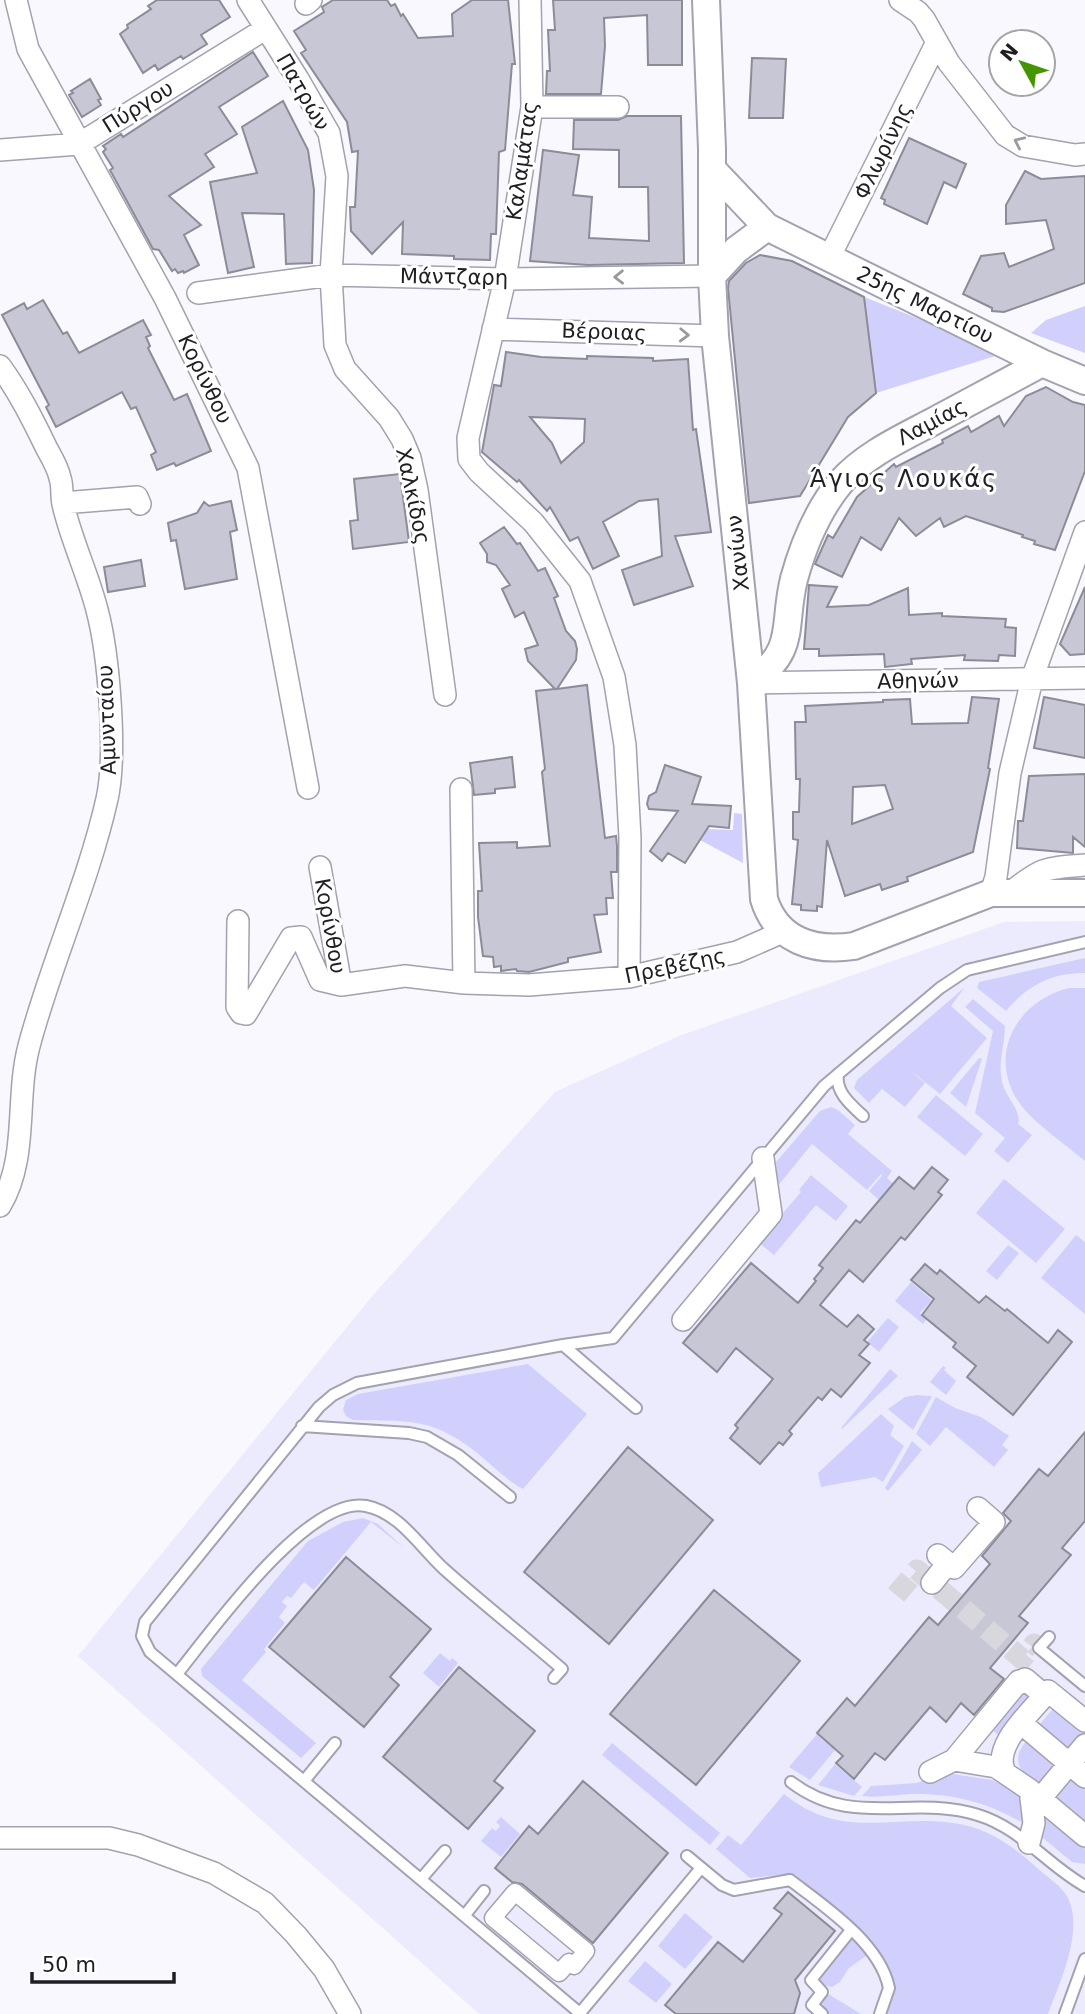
<svg xmlns="http://www.w3.org/2000/svg" width="1085" height="2014" font-family="'DejaVu Sans',sans-serif">
<style>
.built{fill:#ebebfd}
.green{fill:#d1d0fd}
.building{fill:#c7c7d6;stroke:#8c8c99;stroke-width:2;fill-rule:evenodd}
.lines{fill:none;stroke-linecap:round;stroke-linejoin:round}
.minor-tunnel{stroke:#d7d7dd;stroke-width:21;stroke-dasharray:21 10;stroke-linecap:butt}
.service-casing{stroke:#a2a2b0;stroke-width:14}
.pedestrian-casing{stroke:#a2a2b0;stroke-width:19}
.minor-casing{stroke:#a2a2b0;stroke-width:24}
.tertiary-casing{stroke:#a2a2b0;stroke-width:30}
.service{stroke:#fff;stroke-width:10}
.pedestrian{stroke:#fff;stroke-width:16}
.minor{stroke:#fff;stroke-width:21}
.tertiary{stroke:#fff;stroke-width:26}
.oneway{stroke:#9a9a9c}
.labels{text-anchor:middle;stroke-width:6;stroke-linejoin:round;paint-order:stroke}
.street-label{font-size:21px;fill:#1e1e23;stroke:#fff}
.quarter-label{font-size:24px;letter-spacing:2px;fill:#1e1e23;stroke:#fff}
</style>
<rect width="100%" height="100%" fill="#f8f8fe"/>
<!-- built -->
<path class="built" d="M1085,921v1093h-606l-401,-358 296,-362 181,-202 124,-56 325,-114z"/>
<!-- green -->
<path class="green" d="M864,297l141,56 -129,40z
M1085,306v47l-54,-20 15,-13z
M734,813l8,1 1,49 -43,-23 7,-11 26,1z
M1085,958v15c-34,0 -57,12 -79,38l-29,-23 2,-6z
M965,987l-14,19 36,32 -47,56 -34,-27 19,16 -20,24 -23,-18 -13,14 -15,-15 3,-8z
M1069,988h16v173c-20,-17 -50,-37 -65,-57 -34,-48 -4,-103 49,-116z
M973,999l32,27c0,21 -9,40 -1,62 4,11 18,24 14,36l14,11 -24,28 -14,-12 11,-13 -30,-25 18,-82 -28,-24z
M979,1058l3,1 -16,48 -16,-14z
M936,1095l47,39 -18,22 -48,-39z
M831,1107l7,3 17,15 -7,9 44,37 -5,7 6,5 -14,17 -10,-9 13,-15 -1,-2 -14,16 -55,-46 -35,43 -1,-25 44,-51z
M811,1175l37,31 -12,15 -20,-16 -42,50 -16,-13 43,-50 -2,-2z
M1004,1179l61,50 -29,34 -60,-50z
M1076,1235l9,7v72l-44,-36z
M1008,1245l11,8 -22,27 -11,-9z
M911,1282l21,18 -12,13 7,6 -4,5 -28,-23z
M888,1318l11,9 -20,25 -12,-10z
M528,1364l59,50 -64,75c-16,-8 -32,-25 -47,-37 -46,-36 -68,-30 -123,-32l-7,-4 -3,-6 3,-10 12,-6z
M943,1366l3,2 -2,2 12,11 -10,14 -16,-13z
M890,1369l8,7 -56,53 -1,-1z
M917,1395l15,1 -19,34 -25,-21 17,-12z
M936,1397l19,11 26,9 28,19 -7,9 6,5 -14,17 -48,-40 -16,19 -14,-12z
M881,1414l13,12 -4,9 14,11 -21,36 -8,-5 -54,10 -3,-14z
M912,1441l10,9 -34,41 -3,-3z
M363,1518l15,6 26,24 -33,-26 -57,68 -10,-8 -13,16 -4,-2 -5,6 5,4 -8,11 6,6 -21,26 2,3 -24,28 74,63 -15,15 -99,-82 -1,-7 107,-128 35,-19z
M440,1653l10,8 2,-3 6,5 -19,24 -16,-14z
M1023,1684l11,9 -36,42 -10,-9z
M1057,1704l28,23v14l-10,12 -13,-10 -6,7 -22,-19z
M817,1734l18,16 -25,30 -21,-13z
M1031,1735l22,18 -5,7 12,11 -18,20c-22,-20 -35,-30 -11,-56z
M612,1743l108,90 -10,12 -108,-90z
M835,1764l27,23 -8,9 -36,-11z
M946,1773l46,7 34,16 2,30c-38,-23 -73,-33 -118,-32 -15,1 -33,4 -48,2l9,-10 46,-3 16,-7z
M1064,1774l12,10 6,-6 3,2v46l-39,-32z
M784,1794c58,47 106,20 169,29 33,4 59,22 83,44 10,9 24,18 31,29 18,34 -7,85 -19,118h-163c4,-7 8,-14 8,-21 -1,-14 -21,-48 -31,-60l-70,-59 -42,4 -34,-29 12,-14 13,10z
M1038,1804l40,35 7,10v15l-13,-2 -35,-29z
M501,1817l19,17 -19,23 -20,-16 11,-13 4,3 4,-5 -4,-4z
M685,1913l28,24 -28,32 -27,-23z
M855,1939l11,13v4l-17,12 -9,14 -8,5 -12,-3 -5,-4 33,-40z
M645,1961l27,23 -16,19 -28,-22z
M824,1994l6,1 31,19h-32l-13,-10z"/>
<!-- building -->
<path class="building" d="M157,0h62l11,17 -29,18 6,9 -24,15 -2,-3 -23,14 -3,-5 -12,8 -23,-39 8,-6 -1,-3 24,-16 -3,-3z
M333,0h54l4,6 4,-2 6,12 2,-2 15,24 35,-2 -1,-22 20,-14h36l7,64h-3l-7,86 -6,2 -3,82h-5l-1,26 -36,-1v-3l-52,-2 1,-32 -31,32 -21,-23 -1,-24h5l3,-56 -6,1 -5,-30 -46,-69 5,-3 -12,-19 30,-19 -2,-5z
M553,0h129v65h-34l-1,-50 -43,3 1,28 -4,48h-55l1,-23h3l-2,-41h7z
M253,52l15,24 -49,31 18,27 -32,20 9,13 -45,29 32,29 -17,10 15,30 -15,8 -1,-2 -5,2 -3,-4 -3,2 -13,-21 -6,-1 -43,-79 3,-2 -10,-16 3,-3 -3,-3 18,-12 2,3z
M752,58l34,1 -3,59h-34z
M90,79l11,20 -3,1 3,5 -19,12 -13,-22 4,-2 -2,-2z
M283,101l25,49 6,40 -2,73 -26,1 -2,-50 -42,-1 12,54 -26,6 -18,-91 47,-9 -15,-46z
M627,116h54l3,147 -96,2 -58,-4 13,-111 36,5 -6,40 19,2 -3,41 60,3 -1,-54h-29v-37l-46,-1 1,-29h44z
M909,138l57,26 -10,24 -12,-6 -17,42 -43,-20 1,-4 -4,-2z
M1025,171l16,8 44,-3v107l-81,29 -12,-1v-3l-29,-14 18,-38 23,-3 5,14 45,-18 -8,-29 -40,4v-19z
M760,255l32,6 72,36 12,96 -28,24 -48,79 -51,7 -21,-215 1,-7 17,-18z
M43,300l20,34 4,-2 12,21 64,-33 8,15 -5,2 4,9 -2,2 26,52 13,-6 24,57 -35,15 -2,-3 -17,7 -6,-15 5,-3 -20,-45 -5,2 -9,-17 -66,35 -10,-20 3,-2 -47,-90 22,-12 3,6z
M506,352l35,5 46,2v-3l66,2v3l35,-2 5,71 3,-1 15,103 -36,4 18,50 -59,19 -12,-35 40,-14 -4,-57 -19,2 -36,21 16,34 -26,13 -15,-32 -8,4 -20,-34 -3,4 -28,-31 -2,2 -35,-30 12,-67 7,1zM530,417l55,2 -1,23 -23,21 -9,-20z
M1046,387l27,15 12,3v66l-30,79 -21,-6 1,-3 -13,-4 1,-2 -57,-19 -22,11 -4,-9 -24,18 -17,-18 -18,32 -20,-13 -19,40 -27,-13 13,-29 5,3 24,-41 37,-33 2,3 47,-24 -1,-3 26,-14 3,6 28,-16 5,10 22,-30z
M400,474l9,68 -56,7 -3,-28 8,-1 -4,-41z
M231,501l6,29 -7,2 7,47 -52,10 -9,-49 -5,1 -3,-18 29,-10 7,-11 5,4z
M504,527l13,17 3,-1 18,28 7,-3 13,28 -4,2 12,33 9,10 2,8 -1,11 -19,29 30,-4 18,153 11,-2 1,10v26h-6l2,26h-7l1,16 -13,1 7,37 -33,6v4l-39,10 -12,-1 -1,-2 -15,2v-5l-7,1 -1,-10 -10,-1 -5,-39v-26h4l-3,-48 38,-1v6l33,-2 -8,-74 3,-3 -9,-78 19,-2 -27,-28 -3,-12 13,-4 -14,-33 -9,5 -13,-28 8,-4 -14,-20 -9,-3v-8l-7,-11z
M141,560l4,26 -37,6 -4,-25z
M809,585l28,2 -10,20 42,-2 39,-17 1,27 33,-2v3l64,3 -1,8 11,1 -1,28 -16,-1 -1,6 -34,-1 1,-5 -54,4 1,5 -27,3 -1,-13 -65,2v-7h-15z
M1085,587v67l-15,1 -10,-11z
M972,697l27,2 -11,69 2,1 -17,83 -66,25 1,4 -26,9 -2,-6 -35,12 -18,-56 -5,67 -5,-1v5l-16,-1v-5l-9,-1 6,-64 -5,-1v-27h6l1,-33h-4l-1,-57h11l-1,-16 78,-4v-2l27,-1 2,25 56,-1zM885,785l8,24 -41,15 1,-37z
M1044,697l41,8v53l-51,-10z
M512,757l3,30 -20,2v4l-21,2 -4,-32z
M665,765l36,12 -9,27 39,2 -2,22 -20,-2 -24,37 -17,-10 -6,8 -12,-10 28,-40 -29,-2 -2,-5 2,-8 7,-4z
M1085,774v73l-12,-10v16l-56,-5 1,-27h5l6,-45z
M932,1167l16,13 -10,12 4,3 -37,45 -4,-3 -38,45 -14,-12 -29,35 27,22 11,-12 16,14 -10,11 5,4 -10,11 11,8 -29,34 -10,-8 -9,11 -4,-3 -29,34 3,3 -9,11 -4,-3 -19,22 -30,-26 8,-10 -3,-3 38,-46 -37,-31 -19,24 -34,-29 68,-80 47,40 18,-22 -2,-2 9,-11 -4,-3 37,-45 4,3 39,-46 15,12z
M925,1264l12,10 3,-4 39,33 7,-7 19,15 2,-2 41,34 10,-13 14,12 -59,73 -46,-38 9,-11 -23,-19 3,-4 -34,-28 12,-16 -23,-19z
M1085,1432v89l-23,27 9,7 -52,61 9,7 -38,45 14,11 -30,36 -13,-12 -15,19 -16,-15 -45,53 -10,-7 -21,26 -18,-16 7,-7 -26,-23 30,-35 8,8 74,-89 9,8 52,-61 -8,-8 29,-35 -8,-8 36,-44 9,7z
M628,1447l85,73 -104,124 -85,-72z
M346,1557l85,72 -41,48 9,8 -35,42 -95,-80z
M714,1590l86,71 -104,124 -86,-71z
M459,1667l76,64 -41,50 9,7 -35,41 -85,-72z
M583,1781l85,72 -75,90 -71,-59 -10,-2 -17,-14 34,-42 9,8z
M788,1892l47,39 -40,49 5,13 -6,21h-118l-11,-9 53,-63 25,20 39,-48 -8,-6z"/>
<g class="lines">
<!-- minor-tunnel -->
<path class="minor-tunnel" d="M896,1595l21,-25 105,89 12,-15 5,4"/>
<!-- service casing -->
<g class="service-casing">
<path id="service" d="M838,1074c-3,18 13,31 25,42
M563,1345l73,63
M302,1426l107,7 18,4 31,18 52,42
M1049,1637l-10,11 46,38
M177,1674c34,-42 131,-179 189,-168 33,6 55,42 78,63 38,34 79,66 118,100l-8,9
M304,1781l31,-38
M791,1782c61,47 121,12 187,33 43,13 69,50 107,71
M687,1856l35,29 12,5 56,-10c34,26 90,63 99,108l-9,26
M421,1879l24,-28
M465,1915l19,-24
M580,2013l121,-145
M581,2014l-431,-362 -8,-16 3,-14 174,-215 14,-12 24,-12 206,-38 50,-7 211,-252 116,-98 27,-18 118,-28
M822,2014l-10,-9 10,-13 -11,-12 40,-50
M1065,2014l20,-55"/>
</g>
<!-- pedestrian casing -->
<g class="pedestrian-casing">
<path id="pedestrian" d="M515,1892l71,59 -12,15 -5,-4 -10,11 -66,-55z"/>
</g>
<!-- minor casing -->
<g class="minor-casing">
<path id="minor" d="M16,0l12,49 137,249 83,170 60,320
M248,0l50,79 31,54 8,43 -6,99 4,70 10,24 44,49 13,21 8,19 7,32 28,205
M530,0l2,107 -27,172 -37,159 1,21 10,13 54,50 47,59 34,96 11,68 5,93 -1,139
M900,0l18,12 6,7 25,44 56,72 18,11 52,9 10,-1
M306,4l5,-4
M532,107h86
M0,150l79,-6 186,-115
M829,258l107,-214
M198,293l133,-18 174,4 207,-3
M493,329l222,7
M0,366c19,26 33,54 47,83 5,9 11,19 13,29 3,8 1,18 3,26 8,36 25,70 34,106 12,45 20,144 10,189 -19,84 -56,164 -78,247 -14,53 0,111 -29,160
M63,503l74,-6 3,7
M751,683l334,-5
M461,789l3,194
M320,867l21,118
M991,893l5,-16 14,-104 22,-94 53,-147
M1010,893c32,-26 35,-25 75,-28
M238,921l-1,86 4,6 5,1 45,-76 10,-1 19,43 21,5 64,-9 59,7 65,2 100,-8 108,-25 48,-21
M683,1320l88,-106 -8,-56
M948,1563l6,5 40,-46 -16,-14
M932,1583l16,-20 -10,-8
M1021,1723l64,54
M954,1760l42,7 34,23 4,33 -5,20
M1004,1770c-11,-26 29,-59 44,-79l37,30
M930,1772l24,-12 65,-79 2,2 4,-4 20,17
M1030,1790l55,46
M1040,1799l45,-54
M0,1838h109l29,7 76,28 51,30 31,32 28,34 26,45"/>
</g>
<!-- tertiary casing -->
<g class="tertiary-casing">
<path id="tertiary" d="M706,0l6,149v127l3,60 36,347 13,216c13,42 50,53 90,47l137,-53h94
M712,169l55,58 275,136 43,18
M712,276l24,-26 31,-23
M751,683c47,-34 31,-56 43,-104 9,-33 24,-69 46,-96 24,-28 62,-45 94,-62 36,-19 72,-39 108,-58"/>
</g>
<!-- service -->
<use href="#service" class="service"/>
<!-- pedestrian -->
<use href="#pedestrian" class="pedestrian"/>
<!-- minor -->
<use href="#minor" class="minor"/>
<!-- tertiary -->
<use href="#tertiary" class="tertiary"/>
</g>
<!-- one-way arrows -->
<defs><path id="oneway-chevron" d="M-2-3.5L2.5 0L-2 3.5" fill="none" stroke-width="1.6" stroke-linecap="round" stroke-linejoin="round" transform="scale(1.75)"/></defs>
<g class="oneway">
<use href="#oneway-chevron" transform="translate(1019 142) rotate(-155)"/>
<use href="#oneway-chevron" transform="translate(619 277) rotate(179)"/>
<use href="#oneway-chevron" transform="translate(684 335) rotate(2)"/>
</g>
<g class="labels">
<!-- street labels -->
<g class="street-label">
<text transform="translate(303 92) rotate(60)" y="7">Πατρών</text>
<text transform="translate(138 107) rotate(-32)" y="7">Πύργου</text>
<text transform="translate(883 151) rotate(-64)" y="7">Φλωρίνης</text>
<text transform="translate(522 161) rotate(-82)" y="7">Καλαμάτας</text>
<text transform="translate(454 277) rotate(1)" y="7">Μάντζαρη</text>
<text transform="translate(925 305) rotate(26)" y="7">25ης Μαρτίου</text>
<text transform="translate(604 332) rotate(2)" y="7">Βέροιας</text>
<text transform="translate(205 379) rotate(64)" y="7">Κορίνθου</text>
<text transform="translate(932 422) rotate(-28)" y="7">Λαμίας</text>
<text transform="translate(413 496) rotate(78)" y="7">Χαλκίδος</text>
<text transform="translate(738 553) rotate(-96)" y="7">Χανίων</text>
<text transform="translate(918 681) rotate(-1)" y="7">Αθηνών</text>
<text transform="translate(107 720) rotate(-92)" y="7">Αμυνταίου</text>
<text transform="translate(330 926) rotate(80)" y="7">Κορίνθου</text>
<text transform="translate(675 966) rotate(-12)" y="7">Πρεβέζης</text>
</g>
<!-- quarter labels -->
<g class="quarter-label">
<text x="904" y="487">Άγιος Λουκάς</text>
</g>
</g>
<!-- north arrow -->
<g transform="translate(1022 63) rotate(310)"><circle r="33" fill="#ffffff" stroke="#a5a5a7" stroke-width="2"/>
<path d="M0-5L12 26L0 18L-12 26Z" fill="#449600"/>
<text y="-10" font-size="19" font-weight="bold" text-anchor="middle" fill="#1e1e23">N</text>
</g>
<!-- scale -->
<path d="M32 1972v10h142v-10" fill="none" stroke="#1e1e23" stroke-width="3.5"/>
<text x="42" y="1972" font-size="21" fill="#1e1e23" stroke="#ffffff" stroke-width="5" paint-order="stroke">50 m</text>
</svg>
